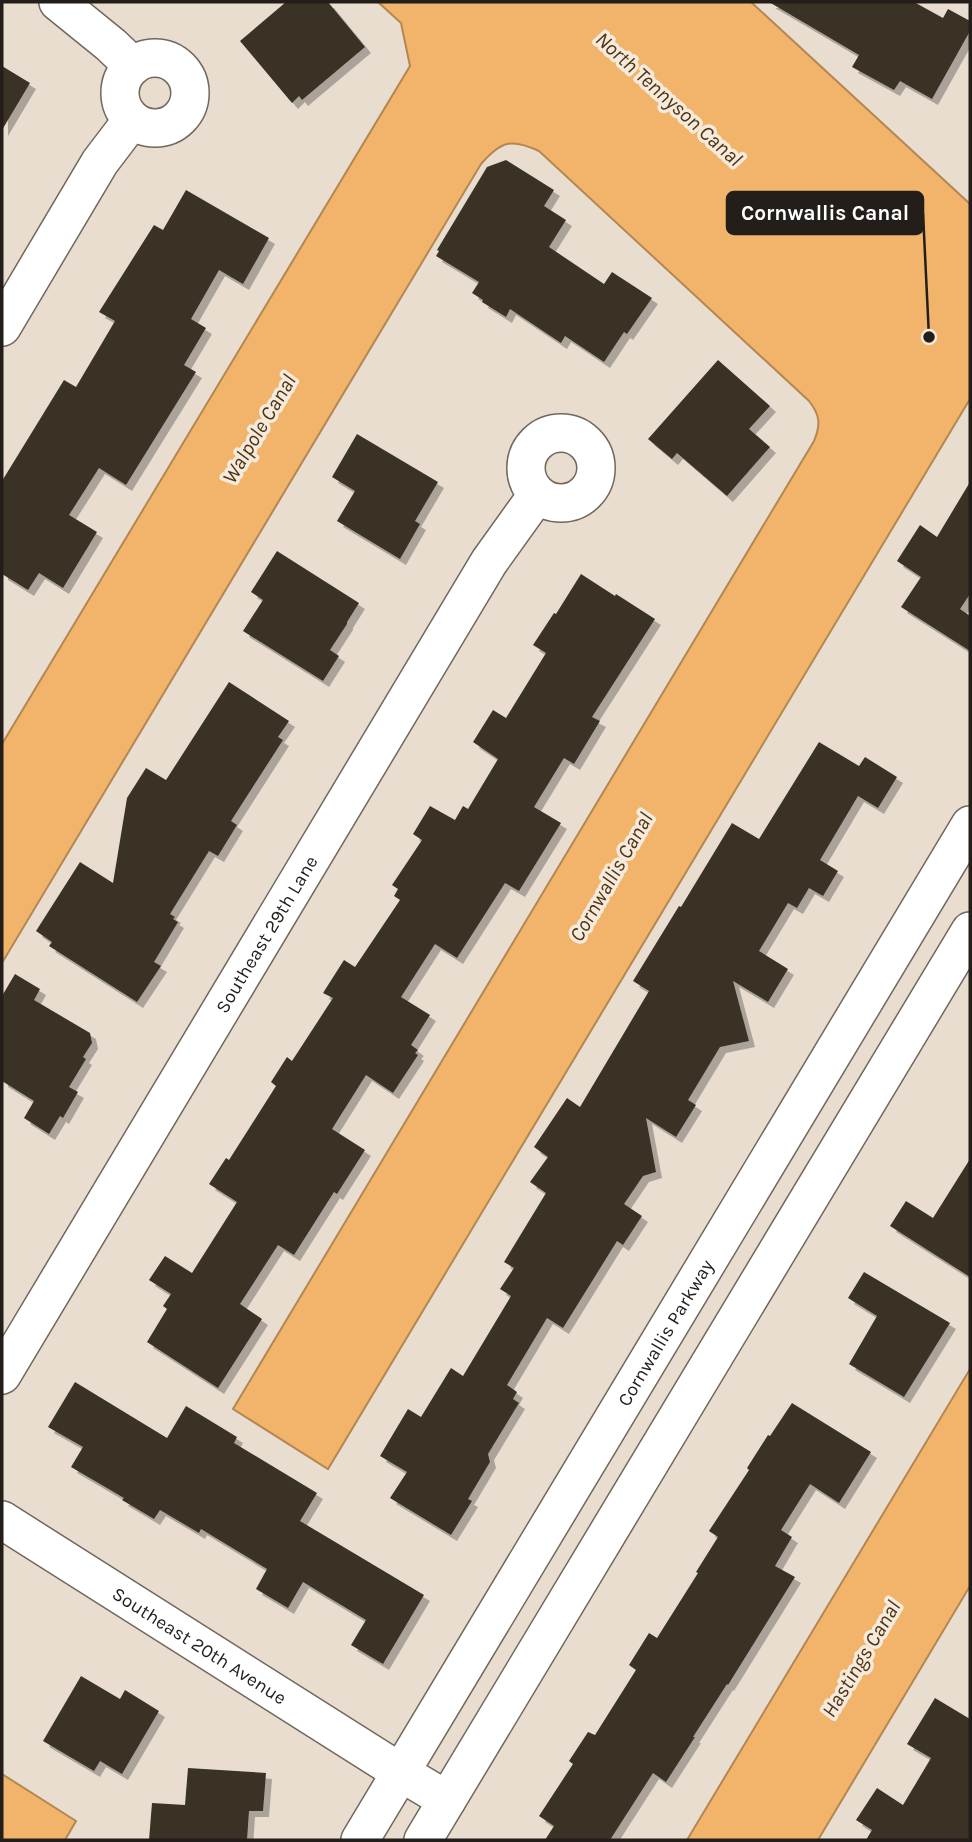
<svg xmlns="http://www.w3.org/2000/svg" width="972" height="1842" font-family="Karla,sans-serif">
<style>
.water{fill:#f1b46a;stroke:#b38752;stroke-width:2}
.building{fill:#3b3228;filter:url(#shadow)}
.lines{fill:none;stroke-linecap:round;stroke-linejoin:round}
.minor-casing{stroke:#71675c;stroke-width:40}
.minor{stroke:#fff;stroke-width:37}
.labels{text-anchor:middle;stroke-width:7;stroke-linejoin:round;paint-order:stroke}
.street-label{font-size:19px;fill:#231e1a;stroke:#f6eadd}
.water-label{font-size:21px;font-style:italic;fill:#4d3414;stroke:#f6eadd}
.leader{fill:none;stroke:#231e1a;stroke-width:2.5}
.callout-dot{fill:#231e1a;stroke:#f6eadd;stroke-width:2.5}
.callout{fill:#231e1a;stroke:#231e1a;stroke-width:2.5}
.callout-label{font-size:21px;text-anchor:middle;font-weight:bold;fill:#fff}
</style>
<defs>
<filter id="shadow"><feDropShadow dx="6" dy="6" stdDeviation="0" flood-color="#0004"/></filter>
</defs>
<rect width="100%" height="100%" fill="#e9ddd0"/>
<!-- water -->
<path class="water" d="M378,2h373l219,202v195l-642,1070 -95,-60 581,-968c7,-17 6,-26 -5,-40l-270,-250c-28,-13 -38,-10 -58,13l-479,799v-219l408,-678 -9,-43z
M970,1369v217l-152,254h-131z
M2,1774l74,47 -11,19h-63z"/>
<!-- building -->
<path class="building" d="M286,2h42l37,45 -63,53 -3,-4 -7,7 -52,-62z
M769,2h145l29,16 5,-9 22,12v10l-38,68 -32,-18 -6,9 -42,-23 7,-12z
M2,66l28,17 -28,47z
M506,160l48,30 -10,16 22,14 -17,27 55,37 8,-12 40,26 -25,36 -3,-2 -20,30 -39,-26 -4,7 -51,-34 -4,8 -24,-15 1,-2 -11,-7 7,-11 -43,-26 3,-5 -2,-1 50,-83z
M186,190l83,48 -26,46 -24,-14 -28,49 15,9 -22,37 12,7 -70,113 -27,-17 -30,47 28,17 -34,56 -24,-15 -11,17 -26,-16v-93l62,-101 12,7 39,-66 -16,-9 55,-87 9,5z
M718,360l52,46 -21,23 21,18 -43,49 -50,-43 -5,6 -24,-20z
M357,434l81,48 -23,39 5,3 -20,35 -63,-38 18,-30 -23,-14z
M970,482v112l-10,15 10,7v35l-69,-44 20,-30 -24,-16 23,-36 17,12z
M277,551l82,52 -12,19v2l-17,26 9,6 -16,25 -80,-50 20,-31 -12,-8z
M581,574l34,22 1,-2 39,25 -63,98 8,4 -26,43 -10,-6 -30,49 27,16 -42,68 -14,-8 -48,75 -22,-14 -34,53 29,18 -19,30 7,5 -3,3 3,2 -25,38 -27,-18 -34,54 33,21 -28,44 -3,-2 -40,63 -16,-10 -38,59 22,15 -44,69 -71,-46 20,-33 -4,-3 8,-12 -22,-14 16,-24 27,17 45,-71 -28,-18 17,-26 3,2 47,-74 -5,-4 16,-25 5,4 41,-63 -10,-5 21,-33 11,7 45,-67 -6,-4 4,-7 -6,-4 30,-45 -9,-6 17,-28 25,14 8,-14 5,3 30,-50 -25,-17 20,-32 13,8 40,-65 -13,-8 21,-32 2,1z
M229,682l60,39 -11,16 5,3 -52,81 6,4 -19,31 -9,-5 -39,63 5,3 -2,2 5,3 -24,40 7,4 -24,36 -88,-56 3,-4 -16,-11 44,-69 33,21 14,-85 19,-30 20,12z
M819,742l40,24 6,-9 32,20 -19,31 -20,-12 -38,64 18,11 -15,25 -14,-8 -12,20 -9,-5 -29,48 29,18 -20,33 -35,-21 16,60 -29,6 -32,53 8,5 -20,32 -30,-19 10,54 -13,4 -19,28 18,12 -19,29 -6,-4 -54,87 -16,-10 -40,67 10,7 -4,7 6,4 -31,51 2,8 -22,37 4,2 -21,34 -61,-37 17,-26 -27,-16 28,-47 13,8 30,-49 12,8 48,-80 -11,-7 14,-21 -10,-6 42,-69 -16,-11 18,-25 -14,-10 33,-49 13,9 69,-116 -16,-10 46,-75 2,1 51,-84 27,16z
M15,974l25,15 -6,11 56,33 2,10 -9,14 3,2 -17,28 9,5 -15,26 -3,-2 -11,18 -25,-16 10,-17 -32,-20v-85z
M970,1159v118l-80,-51 16,-25 27,17z
M864,1272l86,51 -46,74 -55,-33 28,-48 -29,-18z
M75,1382l92,56 19,-32 51,31 -3,6 83,50 -17,28 124,74 -41,69 -32,-19 15,-25 -63,-38 -15,26 -32,-19 11,-20 -66,-40 -2,4 -39,-23 -6,9 -32,-19 2,-2 -53,-31 12,-20 -35,-20z
M792,1403l79,49 -32,51 -29,-19 -29,46 11,7 -17,29 20,11 -67,108 -1,-1 -34,53h2l-29,45 -13,-9 -43,67h-65l9,-14 -15,-10 34,-52 -4,-3 19,-29 7,3 41,-65 -7,-5 20,-32 8,5 41,-65 -2,-1 22,-35 -9,-6 40,-61 -2,-2 21,-33 2,1z
M81,1676l39,23 5,-9 34,21 -37,63 -22,-13 -6,10 -51,-30z
M935,1698l35,21v121h-104l6,-10 -16,-10 21,-32 26,17 28,-47 -24,-14z
M188,1768l78,5 -3,38h-14l-2,29h-98l3,-37 33,2z"/>
<g class="lines">
<!-- minor casing -->
<g class="minor-casing">
<g id="minor">
<path d="M58,2l53,43 22,21"/>
<circle cx="155" cy="93" r="35"/>
<path d="M2,327l98,-165 32,-42"/>
<circle cx="561" cy="468" r="35"/>
<path id="s1" d="M2,1375l487,-813 48,-67"/>
<path id="s2" d="M2,1520l398,252 47,28"/>
<path id="s3" d="M360,1840l610,-1015"/>
<path d="M423,1840l547,-909"/>
</g>
</g>
<!-- minor -->
<use href="#minor" class="minor"/>
</g>
<g class="labels">
<!-- street labels -->
<g class="street-label">
<text dy="7" stroke="none"><textPath href="#s1" startOffset="514">Southeast 29th Lane</textPath></text>
<text dy="7" stroke="none"><textPath href="#s3" startOffset="592">Cornwallis Parkway</textPath></text>
<text dy="7" stroke="none"><textPath href="#s2" startOffset="234">Southeast 20th Avenue</textPath></text>
</g>
<!-- water labels -->
<g class="water-label">
<text transform="translate(669 99) rotate(42)" y="7">North Tennyson Canal</text>
<text transform="translate(259 429) rotate(-59)" y="7">Walpole Canal</text>
<text transform="translate(611 877) rotate(-60)" y="7">Cornwallis Canal</text>
<text transform="translate(861 1659) rotate(-59)" y="7">Hastings Canal</text>
</g>
</g>
<!-- callouts -->
<path class="leader" d="M929 337L923 213"/>
<circle class="callout-dot" cx="929" cy="337" r="7"/>
<rect class="callout" x="727" y="192" width="196" height="42" rx="7"/>
<g class="callout-label">
<text x="825" y="220">Cornwallis Canal</text>
</g>
<!-- border -->
<rect width="972" height="1842" fill="none" stroke="#231e1a" stroke-width="7"/>
</svg>
